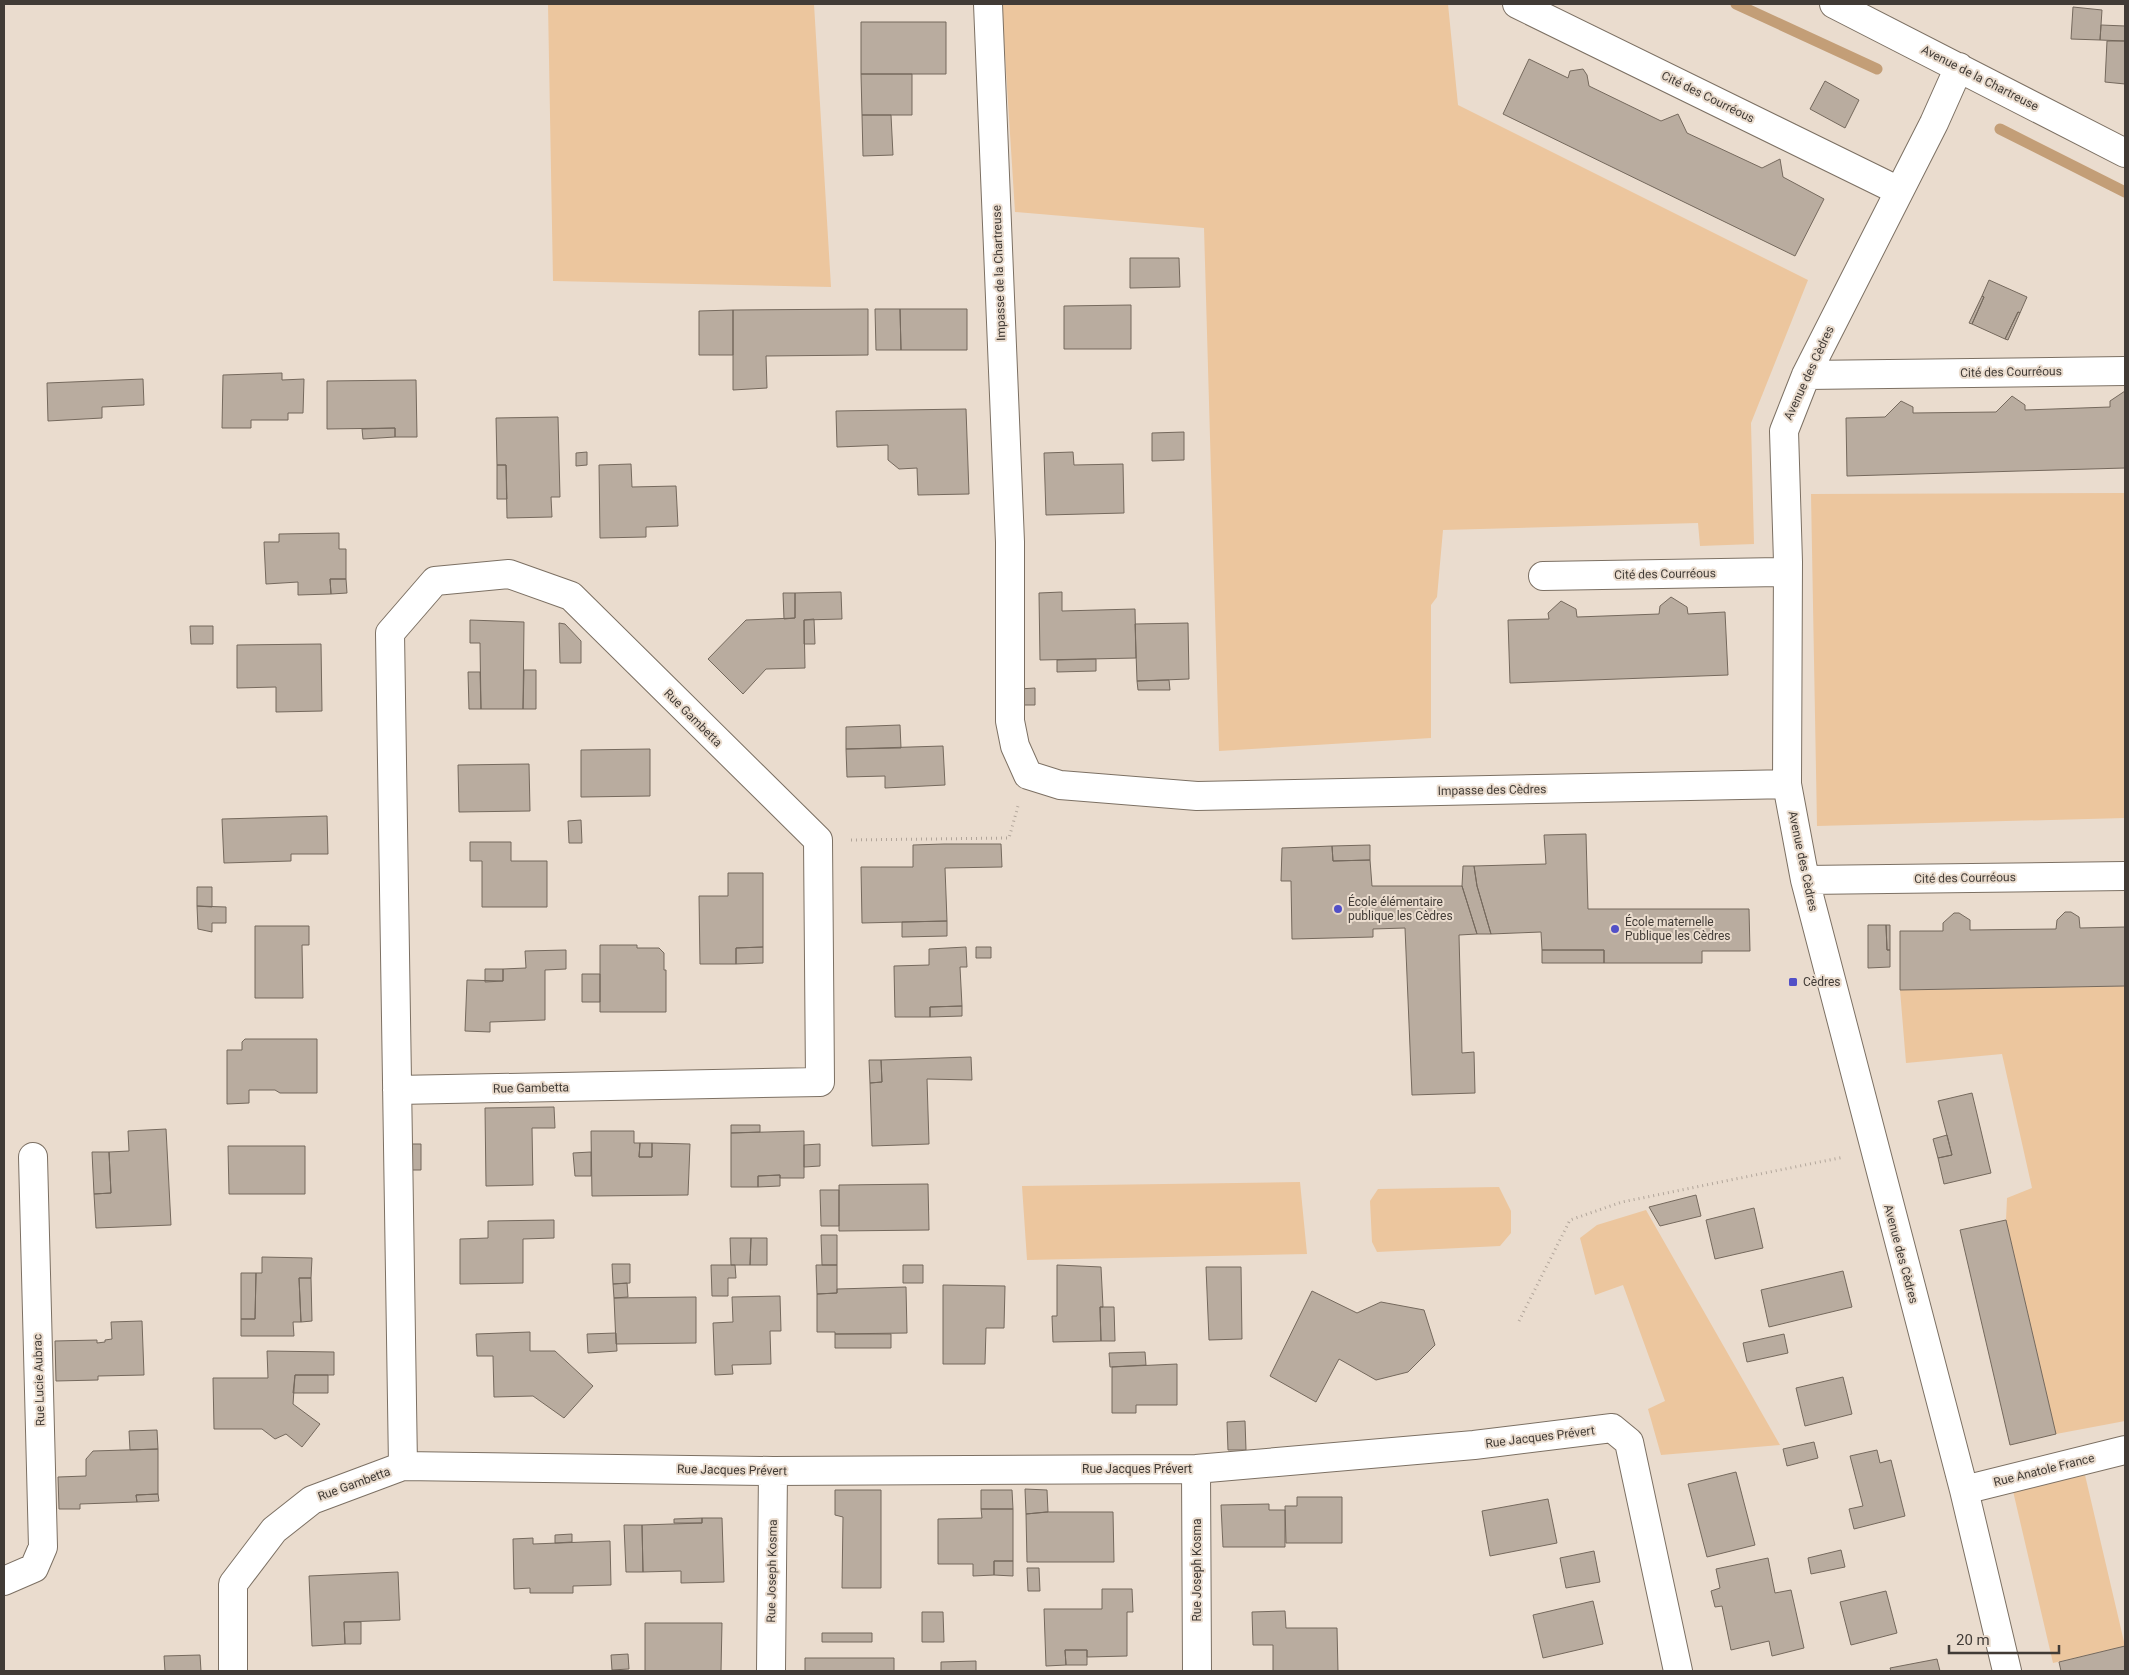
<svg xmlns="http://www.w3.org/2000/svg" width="2129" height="1675" font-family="Roboto,sans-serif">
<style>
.green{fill:#ecc69e}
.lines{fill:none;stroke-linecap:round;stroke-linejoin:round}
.stream{stroke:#c39e77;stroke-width:11}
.building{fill:#b9ac9f;stroke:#75695d}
.minor-casing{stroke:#7c7063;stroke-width:30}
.path{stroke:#b2a69b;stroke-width:3;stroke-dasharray:1 4;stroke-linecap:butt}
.minor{stroke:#fff;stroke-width:28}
.poi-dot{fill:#5250c7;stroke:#eadcce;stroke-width:2}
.labels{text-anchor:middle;stroke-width:4;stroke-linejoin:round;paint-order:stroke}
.street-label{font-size:12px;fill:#413b36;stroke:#eadcce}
.poi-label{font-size:12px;fill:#413b36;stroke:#eadcce;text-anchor:start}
</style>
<rect width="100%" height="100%" fill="#eadcce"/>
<!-- green -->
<path class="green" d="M548,4h266l17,283 -278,-6z
M973,4h475l10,101 350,175 -57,143 3,121 -54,2 -2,-23 -255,7 -6,67 -6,8v133l-212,13 -15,-523 -189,-16 -13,-204 -29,-1z
M2125,493v325l-308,8 -6,-332z
M2125,986v435l-69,13 -50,-214 1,-22 25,-10 -30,-134 -96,9 -6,-73z
M1300,1182l7,72 -280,6 -5,-74z
M1499,1187l12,24v22l-11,13 -123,6 -5,-10 -2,-41 8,-12z
M1646,1210l134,235 -119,10 -13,-46 17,-8 -42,-116 -28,10 -15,-57 17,-13z
M2085,1475l40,171 -72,17 -40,-172z"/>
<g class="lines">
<!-- stream -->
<path class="stream" d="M1736,4l141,65
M2000,129l125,63"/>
</g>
<!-- building -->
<path class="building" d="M2073,7l29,3 -2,30 -29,-1z
M861,22h85v52h-85z
M2101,25l24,1v15l-25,-1z
M2107,41h18v43l-20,-2z
M1529,59l39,19 2,-7 13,-2 4,6 2,11 72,35 17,-7 9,19 75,35 18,-9 3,18 41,22 -29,57 -292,-142z
M861,74h51v41h-50z
M1825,81l34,19 -14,28 -35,-19z
M862,115h29l2,40 -30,1z
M1130,258h49l1,29 -50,1z
M1989,280l38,17 -7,16 -2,-1 -13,27 -33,-15 12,-27 -2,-1z
M1982,296l2,1 -12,27 -3,-1z
M1131,305v44h-67v-43z
M868,309v46l-102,1 1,32 -34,2v-80z
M875,309h25l1,41h-25z
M900,309h67v41h-66z
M733,310v45h-34v-44z
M2018,312l2,1 -12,27 -3,-1z
M282,373v7l22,-1 -1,34h-15v7h-37v8h-29l1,-53z
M143,379l1,26 -42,2v11l-54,3 -1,-38z
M416,380l1,57h-22v-9l-68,1v-48z
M2125,391v77l-278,8 -1,-58 39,-1 16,-16 12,6v6l83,-1 16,-16 13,9v5l85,-3v-6z
M966,409l3,85 -51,1 -1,-27 -18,1 -11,-9v-15l-51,2 -1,-36z
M558,417l2,80h-9l1,20 -45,1 -1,-53h-9l-1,-47z
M395,428v9l-32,2 -1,-10z
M1184,432v28l-32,1v-28z
M587,452v13l-11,1v-13z
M1073,452l1,13 49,-1 1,49 -78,2 -2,-62z
M631,464l1,23 44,-1 2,40 -32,1v10l-46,1 -1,-73z
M497,465h9l1,34h-10z
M339,533v16h7v30h-16l1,15 -33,1v-13l-32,2 -2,-42h15v-8z
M330,579h16l1,14 -16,1z
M841,592l1,27 -38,1 1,48 -39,1 -23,25 -35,-35 38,-39 49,-2v-25z
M1062,592v19l73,-2 1,49 -96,2 -1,-67z
M783,593h12v25l-11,1z
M1671,597l16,10 1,7 37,-2 3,63 -218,8 -2,-63 41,-1 -1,-6 13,-12 15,8 1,8 82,-3 1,-8z
M814,619l1,25h-11v-24z
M470,620l54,2 -1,87h-42l-1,-66h-10z
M559,623l6,1 16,17v22h-21z
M1188,623l1,56 -52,2 -2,-57z
M190,626h23v18h-22z
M321,644l1,67 -46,1v-25l-39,1v-43z
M1096,659v12l-39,1v-12z
M524,670h12v39h-13z
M468,672h12l1,37h-12z
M1169,680l1,10h-32l-1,-9z
M1035,688v17h-15l-1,-16z
M900,725l1,23 -55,1v-22z
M943,746l2,39 -60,3v-12l-38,1 -1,-28z
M650,749v47l-69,1v-47z
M529,764l1,47 -71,1 -1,-47z
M327,816l1,38h-37v7l-67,2 -2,-44z
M581,820l1,23h-13l-1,-22z
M1586,834l2,75h161l1,42h-48v12h-98v-13h-62l-1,-18 -50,2 -14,-48 -3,-20 72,-2 -2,-29z
M470,842h41v19h36v46h-65v-46h-12z
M944,844h57l1,23 -57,1 2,53 -85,2 -1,-56h52v-22z
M1370,845v15l-37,1 -1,-15z
M1332,846l1,15 37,-1 2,26h90l15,48 -18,1 3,118 12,-1 1,41 -63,2 -7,-167 -32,1v8l-81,2 -1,-58h-10l1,-33z
M1463,866h11l3,20 14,48h-14l-15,-48z
M728,873h35v74l-27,1v16h-36l-1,-68h29z
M197,887h15v20l-15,-1z
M197,906l29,1v16h-14v9l-14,-3z
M2065,912h6l8,5 1,11 45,-1v59l-225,4v-59h43v-8l11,-10h5l11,7v10l86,-1 1,-9z
M947,921v15l-45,1v-15z
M1868,925h18l1,25h3v17l-22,1z
M1886,925h4v25h-3z
M255,926h54v19h-7l1,53h-48z
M600,945h37v3h22l5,5v17h2v42h-66z
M763,947v16l-27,1v-16z
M966,947l1,20h-7l2,39 -32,1v10h-35l-1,-51 35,-1v-16z
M976,947h15v11h-15z
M566,950v19l-21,1v50l-55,2v10l-25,-1 2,-51 36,1v-12l23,-1 -1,-17z
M1542,950h62v13h-62z
M485,969h18v12l-18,1z
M582,974h18v28h-18z
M962,1006v10l-32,1v-10z
M245,1039h72v54h-37l-5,-3h-26v13l-22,1v-54h15v-8z
M971,1057l1,23 -45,-1 2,65 -57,2 -2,-63 12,-1 -1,-22z
M869,1060h12l1,22 -12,1z
M1972,1093l19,80 -47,11 -6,-26 14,-3 -14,-54z
M554,1107l1,21h-23l1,57 -47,1 -1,-78z
M731,1125h29v7l-29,1z
M166,1129l5,96 -75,3 -2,-34 17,-1 -2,-41 20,-1 -1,-20z
M591,1131h43v12h6l-1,14h13v-14l38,1 -2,51 -96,1z
M804,1131v47h-24v-3l-22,1v11h-27v-54z
M1947,1135l5,20 -14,3 -5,-19z
M640,1143h12v14h-13z
M405,1144h16v26h-16z
M820,1144v22l-16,1v-22z
M228,1146h77v48h-76z
M92,1152h17l2,41 -17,1z
M591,1152v24h-16l-2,-23z
M780,1175v11l-22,1v-11z
M928,1184l1,46 -90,1v-46z
M820,1190h19v36h-18z
M1696,1195l5,21 -41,10 -11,-19z
M1754,1208l9,40 -48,11 -9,-39z
M554,1220v18l-31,1v44l-63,1v-45l28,-1v-17z
M2006,1220l50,214 -46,11 -50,-215z
M821,1235h16v30h-15z
M730,1238h21l-1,27h-19z
M751,1238h16v27h-17z
M262,1257l50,1 -1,20h-12l2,44h-8l1,14h-53v-17h14l1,-46h6z
M612,1264h18v19l-17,1z
M711,1265h24l1,13h-8v18h-16z
M816,1265h21v28l-20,1z
M903,1265h20v18h-20z
M1057,1265l44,2 2,40h-3l1,34 -48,1 -1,-26h5z
M1206,1267h35l1,72 -33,1z
M1843,1271l9,36 -83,20 -8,-37z
M241,1273h15l-1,46h-14z
M299,1278h12l1,43 -11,1z
M627,1283l1,14 -14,1 -1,-14z
M943,1285l62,1 -1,42h-18l-1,36h-42z
M906,1287l1,46 -72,1v-2h-18v-38l20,-1v-4z
M1312,1291l45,22 24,-11 43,8 11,35 -27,27 -32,8 -37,-21 -23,43 -46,-26z
M780,1296l1,35h-11l1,33 -39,1 1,9 -18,1 -2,-52 20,-1 -1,-25z
M696,1297v46l-80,1 -2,-46z
M1100,1307h14l1,34h-14z
M142,1321l2,54 -46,1v4l-42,1 -1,-40 42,-1v3l8,-1v-2l7,-1 -1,-17z
M530,1332v19h25l38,35 -29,32 -31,-22 -39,1 -1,-41h-16l-1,-22z
M616,1333l1,18 -29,2 -1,-19z
M835,1334h56v14h-56z
M1784,1334l4,19 -41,9 -4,-19z
M267,1351l67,1v23h-39l-2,29 27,20 -18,23 -16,-13 -11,5 -13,-10h-48l-1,-51h55z
M1145,1352l1,13 -36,2 -1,-14z
M1177,1364v41h-41v8h-24v-46z
M295,1375h33v18h-35z
M1843,1377l9,37 -47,12 -9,-38z
M1245,1421l1,29h-18l-1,-28z
M157,1430l1,19 -28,1 -1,-19z
M1814,1442l4,16 -31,8 -4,-17z
M158,1449v45l-22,1 1,7 -57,2v5h-21l-1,-32 28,-1v-17l7,-8z
M1877,1450l3,13 11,-3 14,56 -51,13 -5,-20 14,-3 -13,-50z
M1736,1472l19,73 -48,12 -19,-73z
M1025,1489l22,1 1,22 -22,2z
M835,1490h46v98h-39l1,-71 -8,-2z
M981,1490h31l1,19h-32z
M158,1494l1,7 -22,1 -1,-7z
M1297,1497h45v46h-56l-1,-37h12z
M1548,1499l9,44 -67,13 -8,-45z
M1269,1504v6h16v37h-62l-2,-42z
M981,1509h32v52h-19v14l-21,1v-12h-35v-45l44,-1z
M1046,1512h67l1,50h-87l-1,-48z
M702,1518v5h-28v-4z
M702,1518h20l2,64 -43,1v-12l-38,1 -1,-47 60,-2z
M624,1525h18l1,47h-17z
M572,1534v8l-17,1v-8z
M533,1538v6l77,-3 1,44 -38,1v7h-43v-5l-16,1 -1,-50z
M1841,1550l4,17 -34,7 -3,-16z
M1594,1551l6,31 -34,6 -6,-30z
M1768,1558l7,35 16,-3 13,58 -32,8 -3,-15 -38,9 -9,-44 -7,1 -4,-16 9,-3 -4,-19z
M994,1561h19v15l-19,-1z
M1027,1568h12l1,23h-12z
M398,1572l2,48 -56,2 1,22 -33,2 -3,-70z
M1102,1589h30l1,23h-6v44l-40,1v-7h-22l1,15 -20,1 -2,-57h58z
M1886,1591l11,42 -46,12 -11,-43z
M1593,1601l10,43 -60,14 -10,-43z
M1285,1611l1,17h51l1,43h-65v-26h-20l-1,-33z
M922,1612h21l1,30h-22z
M344,1622h17v22h-16z
M645,1623h77l-1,48h-76z
M822,1633h50v9h-50z
M2125,1646v25h-64l-2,-9z
M1065,1650h22v15h-21z
M628,1654l1,15 -17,1 -1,-15z
M200,1655l1,16h-36l-1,-15z
M805,1658h89v13h-89z
M1937,1659l3,12h-49l-1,-3z
M976,1661v10h-35v-9z"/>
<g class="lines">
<!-- minor casing -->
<g class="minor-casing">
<path id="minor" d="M988,4l22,538v179l5,25 13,29 32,10 137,11 590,-12
M1517,4l382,187
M1834,4l291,149
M1959,67l-25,56 -128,252 -22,56 4,131 -1,222 18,96 159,610 43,181
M1806,375l319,-4
M1543,576l244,-4
M1805,880l320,-4
M403,1466l370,5 423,-2 278,-24 138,-17 17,14 49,229
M1196,1469l1,202
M1964,1490l161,-40
M4,1581l30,-13 9,-21 -10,-390
M233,1671v-87l41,-54 38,-30 91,-34 -13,-833 45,-52 74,-7 62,22 247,244 2,242 -423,8
M771,1671l2,-200"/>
</g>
<!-- path -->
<path class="path" d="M851,840l158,-2 9,-32
M1519,1321l51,-101 52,-18 222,-45"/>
<!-- minor -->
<use href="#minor" class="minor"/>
</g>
<!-- markers -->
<g class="poi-dot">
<circle cx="1338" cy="909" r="5"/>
<circle cx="1615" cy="929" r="5"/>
<rect x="1788" y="977" width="10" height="10" rx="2.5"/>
</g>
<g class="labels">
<!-- street labels -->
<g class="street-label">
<text transform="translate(1980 78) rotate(27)" y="4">Avenue de la Chartreuse</text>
<text transform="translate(1708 97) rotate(26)" y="4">Cité des Courréous</text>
<text transform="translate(999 273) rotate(-92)" y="4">Impasse de la Chartreuse</text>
<text transform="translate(2011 372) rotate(-1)" y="4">Cité des Courréous</text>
<text transform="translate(1809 373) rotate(-65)" y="4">Avenue des Cèdres</text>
<text transform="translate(1665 574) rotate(-1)" y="4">Cité des Courréous</text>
<text transform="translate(693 718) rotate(45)" y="4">Rue Gambetta</text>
<text transform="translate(1492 790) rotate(-1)" y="4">Impasse des Cèdres</text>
<text transform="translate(1803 861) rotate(78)" y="4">Avenue des Cèdres</text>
<text transform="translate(1965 878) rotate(-1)" y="4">Cité des Courréous</text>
<text transform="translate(531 1088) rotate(-1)" y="4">Rue Gambetta</text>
<text transform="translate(1901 1254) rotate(75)" y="4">Avenue des Cèdres</text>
<text transform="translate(39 1380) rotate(-92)" y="4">Rue Lucie Aubrac</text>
<text transform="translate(1540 1437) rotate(-7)" y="4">Rue Jacques Prévert</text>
<text x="1137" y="1473">Rue Jacques Prévert</text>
<text transform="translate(732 1470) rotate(1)" y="4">Rue Jacques Prévert</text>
<text transform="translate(2044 1470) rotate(-14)" y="4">Rue Anatole France</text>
<text transform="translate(354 1484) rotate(-20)" y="4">Rue Gambetta</text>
<text transform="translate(1197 1570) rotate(-90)" y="4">Rue Joseph Kosma</text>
<text transform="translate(772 1571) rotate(-89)" y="4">Rue Joseph Kosma</text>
</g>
<!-- poi labels -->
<g class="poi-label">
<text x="1348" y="906">École élémentaire<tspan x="1348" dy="14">publique les Cèdres</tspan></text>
<text x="1625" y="926">École maternelle<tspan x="1625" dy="14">Publique les Cèdres</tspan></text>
<text x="1803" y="986">Cèdres</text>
</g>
</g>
<!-- border -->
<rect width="2129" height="1675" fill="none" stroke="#413b36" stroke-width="10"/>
<!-- scale -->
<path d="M1949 1645v8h110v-8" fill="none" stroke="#413b36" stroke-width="2.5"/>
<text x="1956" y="1645" font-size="15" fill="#413b36" stroke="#eadcce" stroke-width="4" paint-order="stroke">20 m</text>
</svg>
